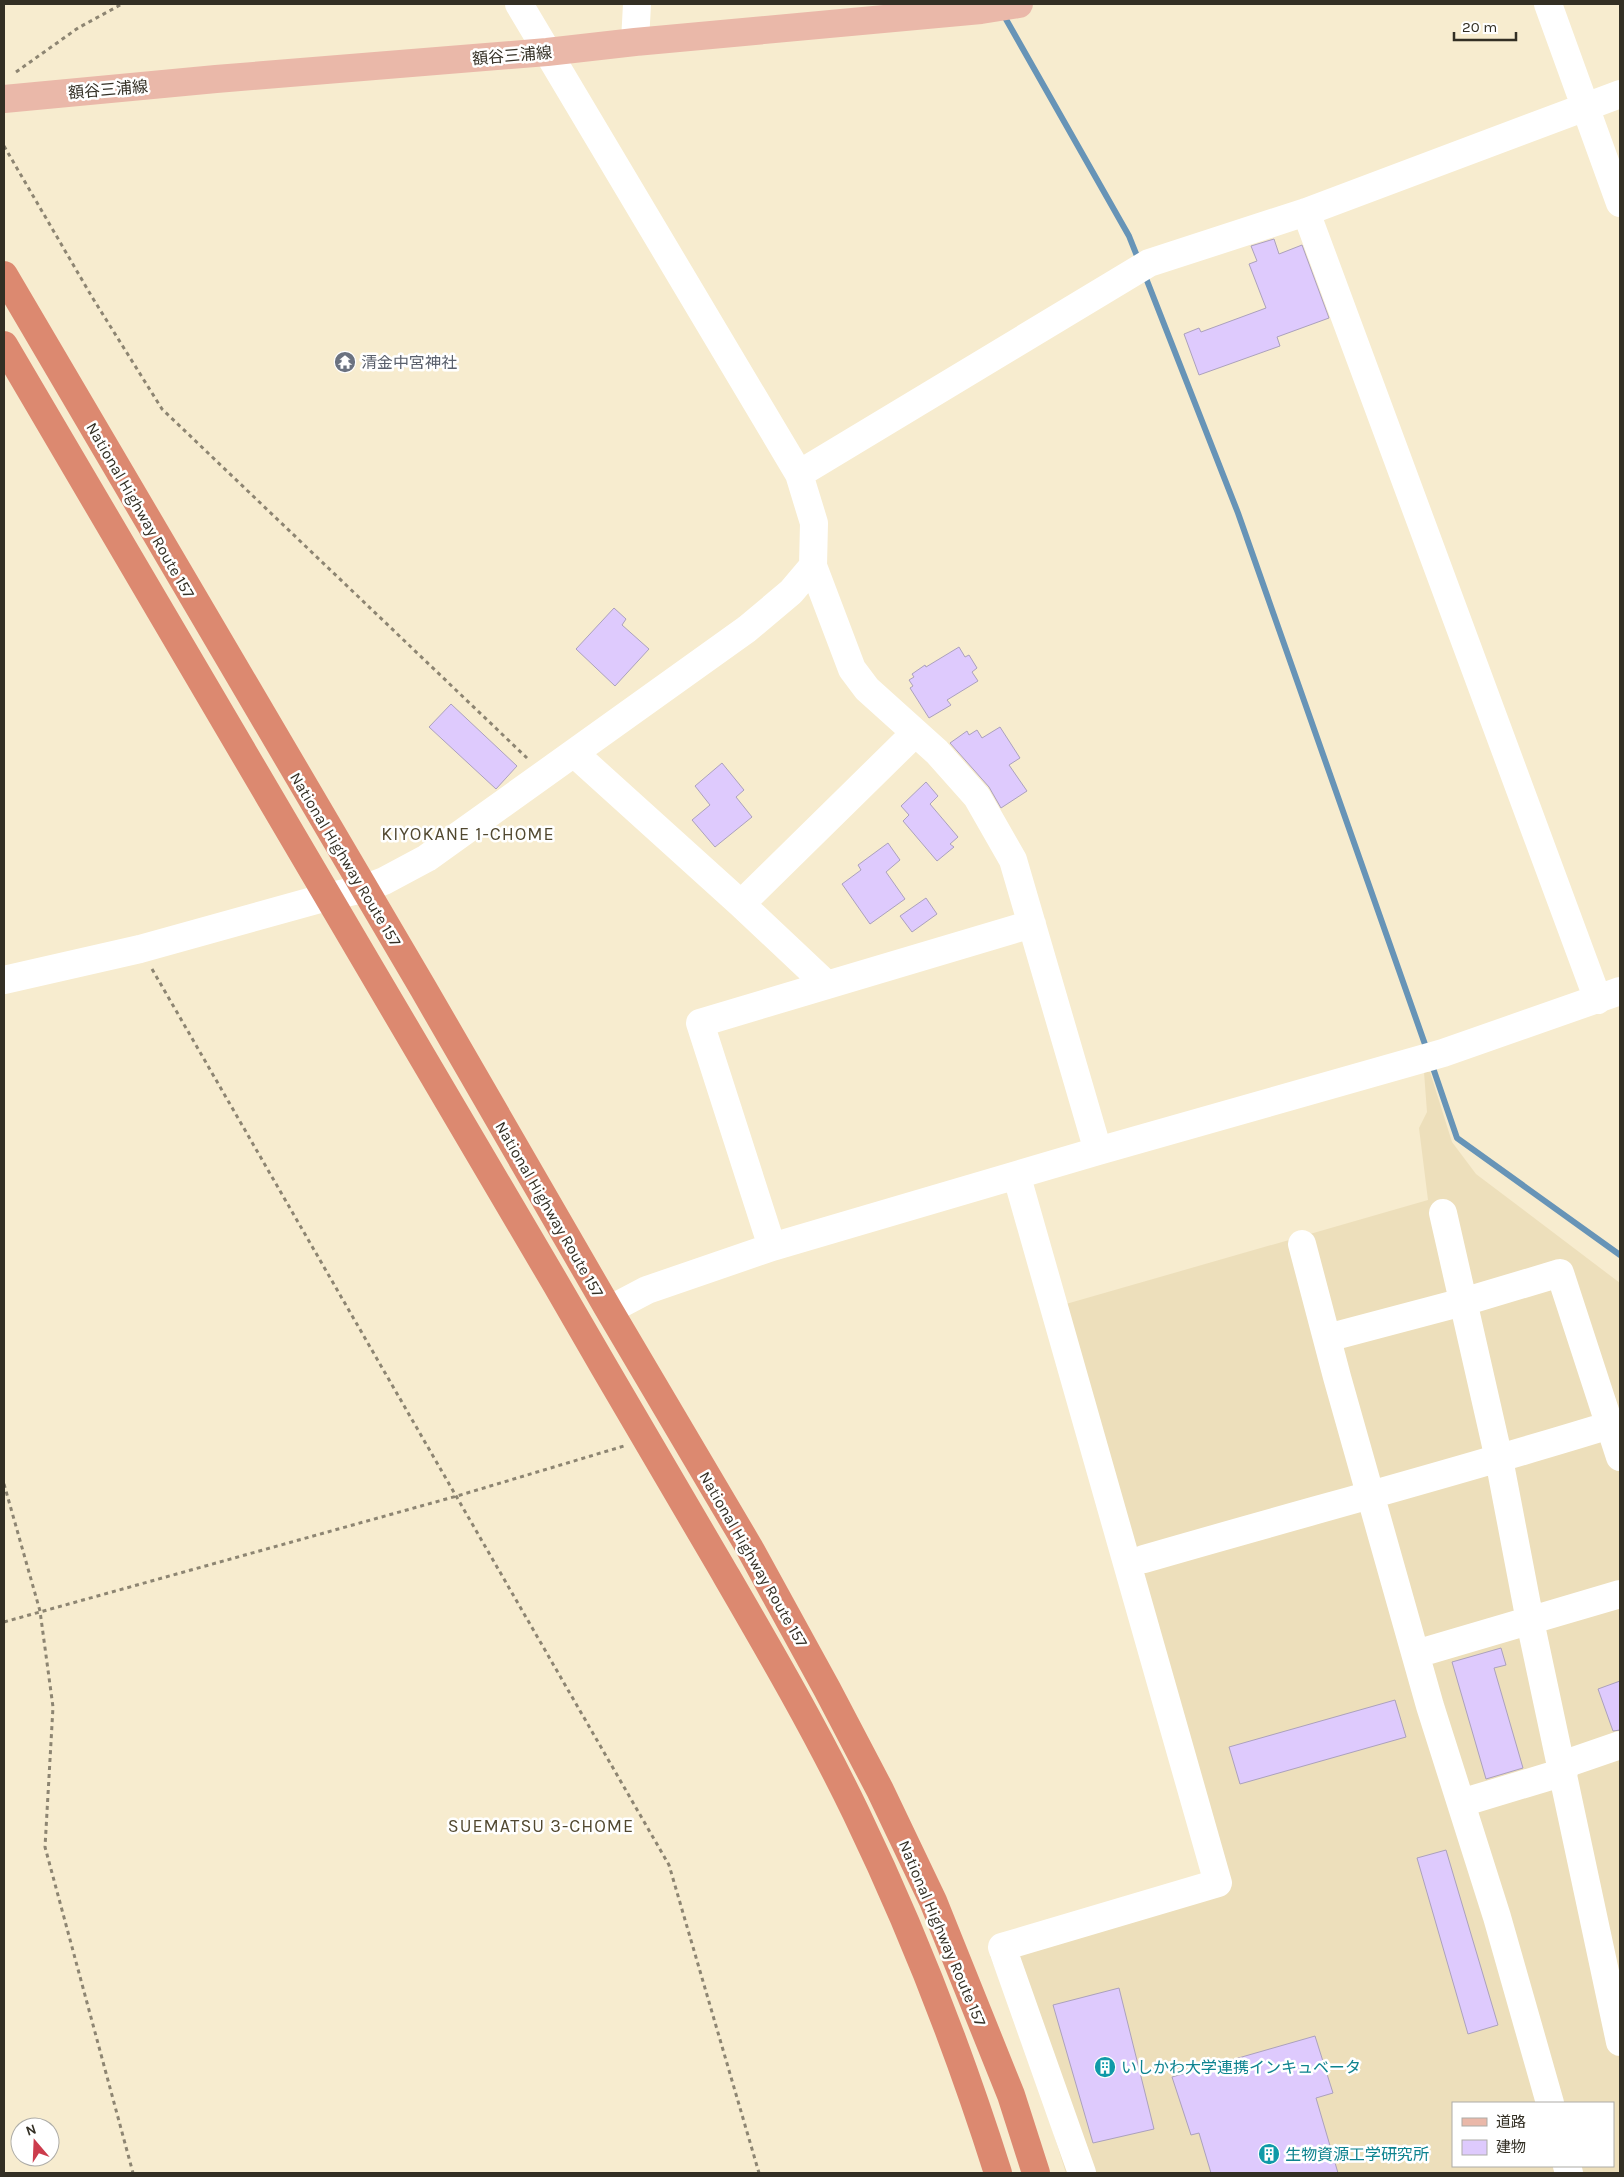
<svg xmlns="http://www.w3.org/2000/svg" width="1624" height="2177" font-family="Karla,'Noto Sans JP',sans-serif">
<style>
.built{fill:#eddfbb;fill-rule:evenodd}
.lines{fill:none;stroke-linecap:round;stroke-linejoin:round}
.stream{stroke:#6794b7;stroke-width:6}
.building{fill:#decafd;stroke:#aba1bc}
.path{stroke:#8d8572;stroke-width:3;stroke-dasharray:4 4;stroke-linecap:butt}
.minor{stroke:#fff;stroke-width:28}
.major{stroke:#eab8a9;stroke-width:28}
.highway{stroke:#dc8970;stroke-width:28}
.labels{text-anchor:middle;stroke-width:5;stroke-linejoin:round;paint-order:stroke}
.street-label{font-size:16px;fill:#332f24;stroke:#fff}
.worship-label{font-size:16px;fill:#5b616d;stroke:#fff;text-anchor:start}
.culture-label{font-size:16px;fill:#0d838f;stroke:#fff;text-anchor:start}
.neighbourhood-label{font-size:18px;letter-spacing:1px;fill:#514830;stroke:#fff}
</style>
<rect width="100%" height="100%" fill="#f7eccf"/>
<!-- built -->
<path class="built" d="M1424,1072h6l22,70 24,32 144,109v890h-554l-44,-139 -32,-78 24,-4 202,-57 -157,-589 369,-106 -9,-72 8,-16zM1453,2103h160v63h-160z"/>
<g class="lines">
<!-- stream -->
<path class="stream" d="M1003,14l126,222 10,25
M1144,273l94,240 189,537
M1431,1062l26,76 163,117"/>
</g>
<!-- building -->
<path class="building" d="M1274,239l5,15 23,-9 27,73 -52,19 3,9 -81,29 -15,-41 15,-6 2,4 65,-24 -17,-44 8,-3 -6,-15z
M614,608l12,11 -4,6 27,24 -34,37 -39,-37z
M959,647l6,10 4,-2 8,13 -5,4 6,9 -31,19 4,5 -22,13 -19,-30 3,-2 -4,-6 5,-3 -2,-3 13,-9 1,2z
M451,704l66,62 -21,23 -67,-62z
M1000,727l20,31 -11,7 18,26 -26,17 -12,-21 -39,-44 17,-12 2,4 8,-5 5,8z
M722,763l22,27 -8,7 16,20 -37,30 -23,-27 18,-15 -15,-19z
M926,782l12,14 -8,8 28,33 -8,7 4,3 -17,14 -34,-40 6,-6 -8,-9z
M888,843l12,17 -14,12 19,27 -35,25 -28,-40 19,-14 -3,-5z
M926,898l11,16 -25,18 -12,-16z
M1501,1648l5,17 -12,3 29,100 -37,11 -34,-117z
M1620,1681v49l-7,1 -15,-42z
M1395,1700l11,37 -166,47 -11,-37z
M1446,1850l52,175 -30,9 -51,-176z
M1119,1988l35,141 -61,14 -40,-138z
M1315,2036l18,57 -17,5 22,75h-127l-12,-40 -8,2 -19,-58z"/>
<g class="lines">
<!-- path -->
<path class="path" d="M16,72l62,-44 44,-24
M4,146l88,151 70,112 365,349
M152,969l517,896 90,308
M4,1484l36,127 13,96 -8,140 88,326
M4,1622l453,-126 167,-50"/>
<!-- minor -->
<path class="minor" d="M1548,4l72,199
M635,42l2,-38
M1306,212l292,788
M799,474l350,-211 157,-51 314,-118
M813,566l39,103 15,20 70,63 40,45 36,63 85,291
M574,753l167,151 86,81 -127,38 72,224
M741,904l174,-171
M4,980l136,-31 187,-52 36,-8 21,-8 43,-23 320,-229 44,-37 22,-26 1,-43 -15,-49 -280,-470
M827,985l205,-61
M1017,1177l201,706 -216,64 80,226
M1443,1213l56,246 31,162 90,421
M1302,1244l35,133 93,329 67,211 53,186
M609,1310l38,-20 125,-43 326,-96 345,-98 177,-62
M1327,1338l136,-36 97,-29 60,184
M1144,1559c155,-45 311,-86 466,-134
M1416,1654l204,-60
M1562,1765l58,-20
M1461,1803l103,-31
M1567,2166l2,7"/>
<!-- major -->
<path class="major" d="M4,99l212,-20 331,-27 88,-10 346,-32 38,-6"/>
<!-- highway -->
<path class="highway" d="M4,275l419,713 186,322 140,237 78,142 53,101 53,111 78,194 25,78
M4,345c183,313 368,626 552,939 54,94 109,187 164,281 47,81 95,163 136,248 56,116 103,237 142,360"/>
</g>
<!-- icons -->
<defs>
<g id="temple-disc" transform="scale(1.125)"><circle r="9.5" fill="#6b7280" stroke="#fff"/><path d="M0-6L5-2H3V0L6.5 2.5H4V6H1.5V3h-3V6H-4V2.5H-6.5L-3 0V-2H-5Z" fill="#fff"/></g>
<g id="building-disc" transform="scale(1.125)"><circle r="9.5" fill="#0f9aa8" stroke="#fff"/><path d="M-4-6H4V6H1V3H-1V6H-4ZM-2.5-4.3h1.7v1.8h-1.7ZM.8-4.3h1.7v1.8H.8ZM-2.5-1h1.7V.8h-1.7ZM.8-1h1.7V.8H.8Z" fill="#fff"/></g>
</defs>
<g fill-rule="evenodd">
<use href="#temple-disc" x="345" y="362"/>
<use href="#building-disc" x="1105" y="2067"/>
<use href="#building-disc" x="1269" y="2154"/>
</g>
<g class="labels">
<!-- street labels -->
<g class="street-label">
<text transform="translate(512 55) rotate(-5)" y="6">額谷三浦線</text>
<text transform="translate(108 89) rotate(-5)" y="6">額谷三浦線</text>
<text transform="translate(141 510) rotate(60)" y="6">National Highway Route 157</text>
<text transform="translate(346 859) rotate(59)" y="6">National Highway Route 157</text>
<text transform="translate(550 1209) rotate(60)" y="6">National Highway Route 157</text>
<text transform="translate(754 1559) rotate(60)" y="6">National Highway Route 157</text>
<text transform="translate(943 1933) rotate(67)" y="6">National Highway Route 157</text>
</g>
<!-- worship labels -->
<g class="worship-label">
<text x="361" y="368">清金中宮神社</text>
</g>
<!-- culture labels -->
<g class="culture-label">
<text x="1121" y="2073">いしかわ大学連携インキュベータ</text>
<text x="1285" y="2160">生物資源工学研究所</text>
</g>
<!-- neighbourhood labels -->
<g class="neighbourhood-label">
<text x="468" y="840">KIYOKANE 1-CHOME</text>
<text x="541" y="1832">SUEMATSU 3-CHOME</text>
</g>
</g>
<!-- border -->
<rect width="1624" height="2177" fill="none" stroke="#332f24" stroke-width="10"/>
<!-- legend -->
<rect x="1452" y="2102" width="162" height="65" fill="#ffffff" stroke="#adaca7"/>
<rect x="1462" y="2118" width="25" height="8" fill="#eab8a9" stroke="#adaca7"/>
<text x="1496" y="2127" font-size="15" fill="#332f24">道路</text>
<rect x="1462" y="2140" width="25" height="15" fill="#decafd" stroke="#adaca7"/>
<text x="1496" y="2152" font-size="15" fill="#332f24">建物</text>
<!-- north arrow -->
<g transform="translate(35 2142) rotate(341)"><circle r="24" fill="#ffffff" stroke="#adaca7"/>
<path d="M0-4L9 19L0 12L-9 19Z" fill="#cc3c4c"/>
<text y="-8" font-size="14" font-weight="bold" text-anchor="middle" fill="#332f24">N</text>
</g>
<!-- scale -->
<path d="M1454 32v8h62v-8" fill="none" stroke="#332f24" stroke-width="2.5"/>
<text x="1462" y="32" font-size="15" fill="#332f24" stroke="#ffffff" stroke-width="4" paint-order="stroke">20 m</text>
</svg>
